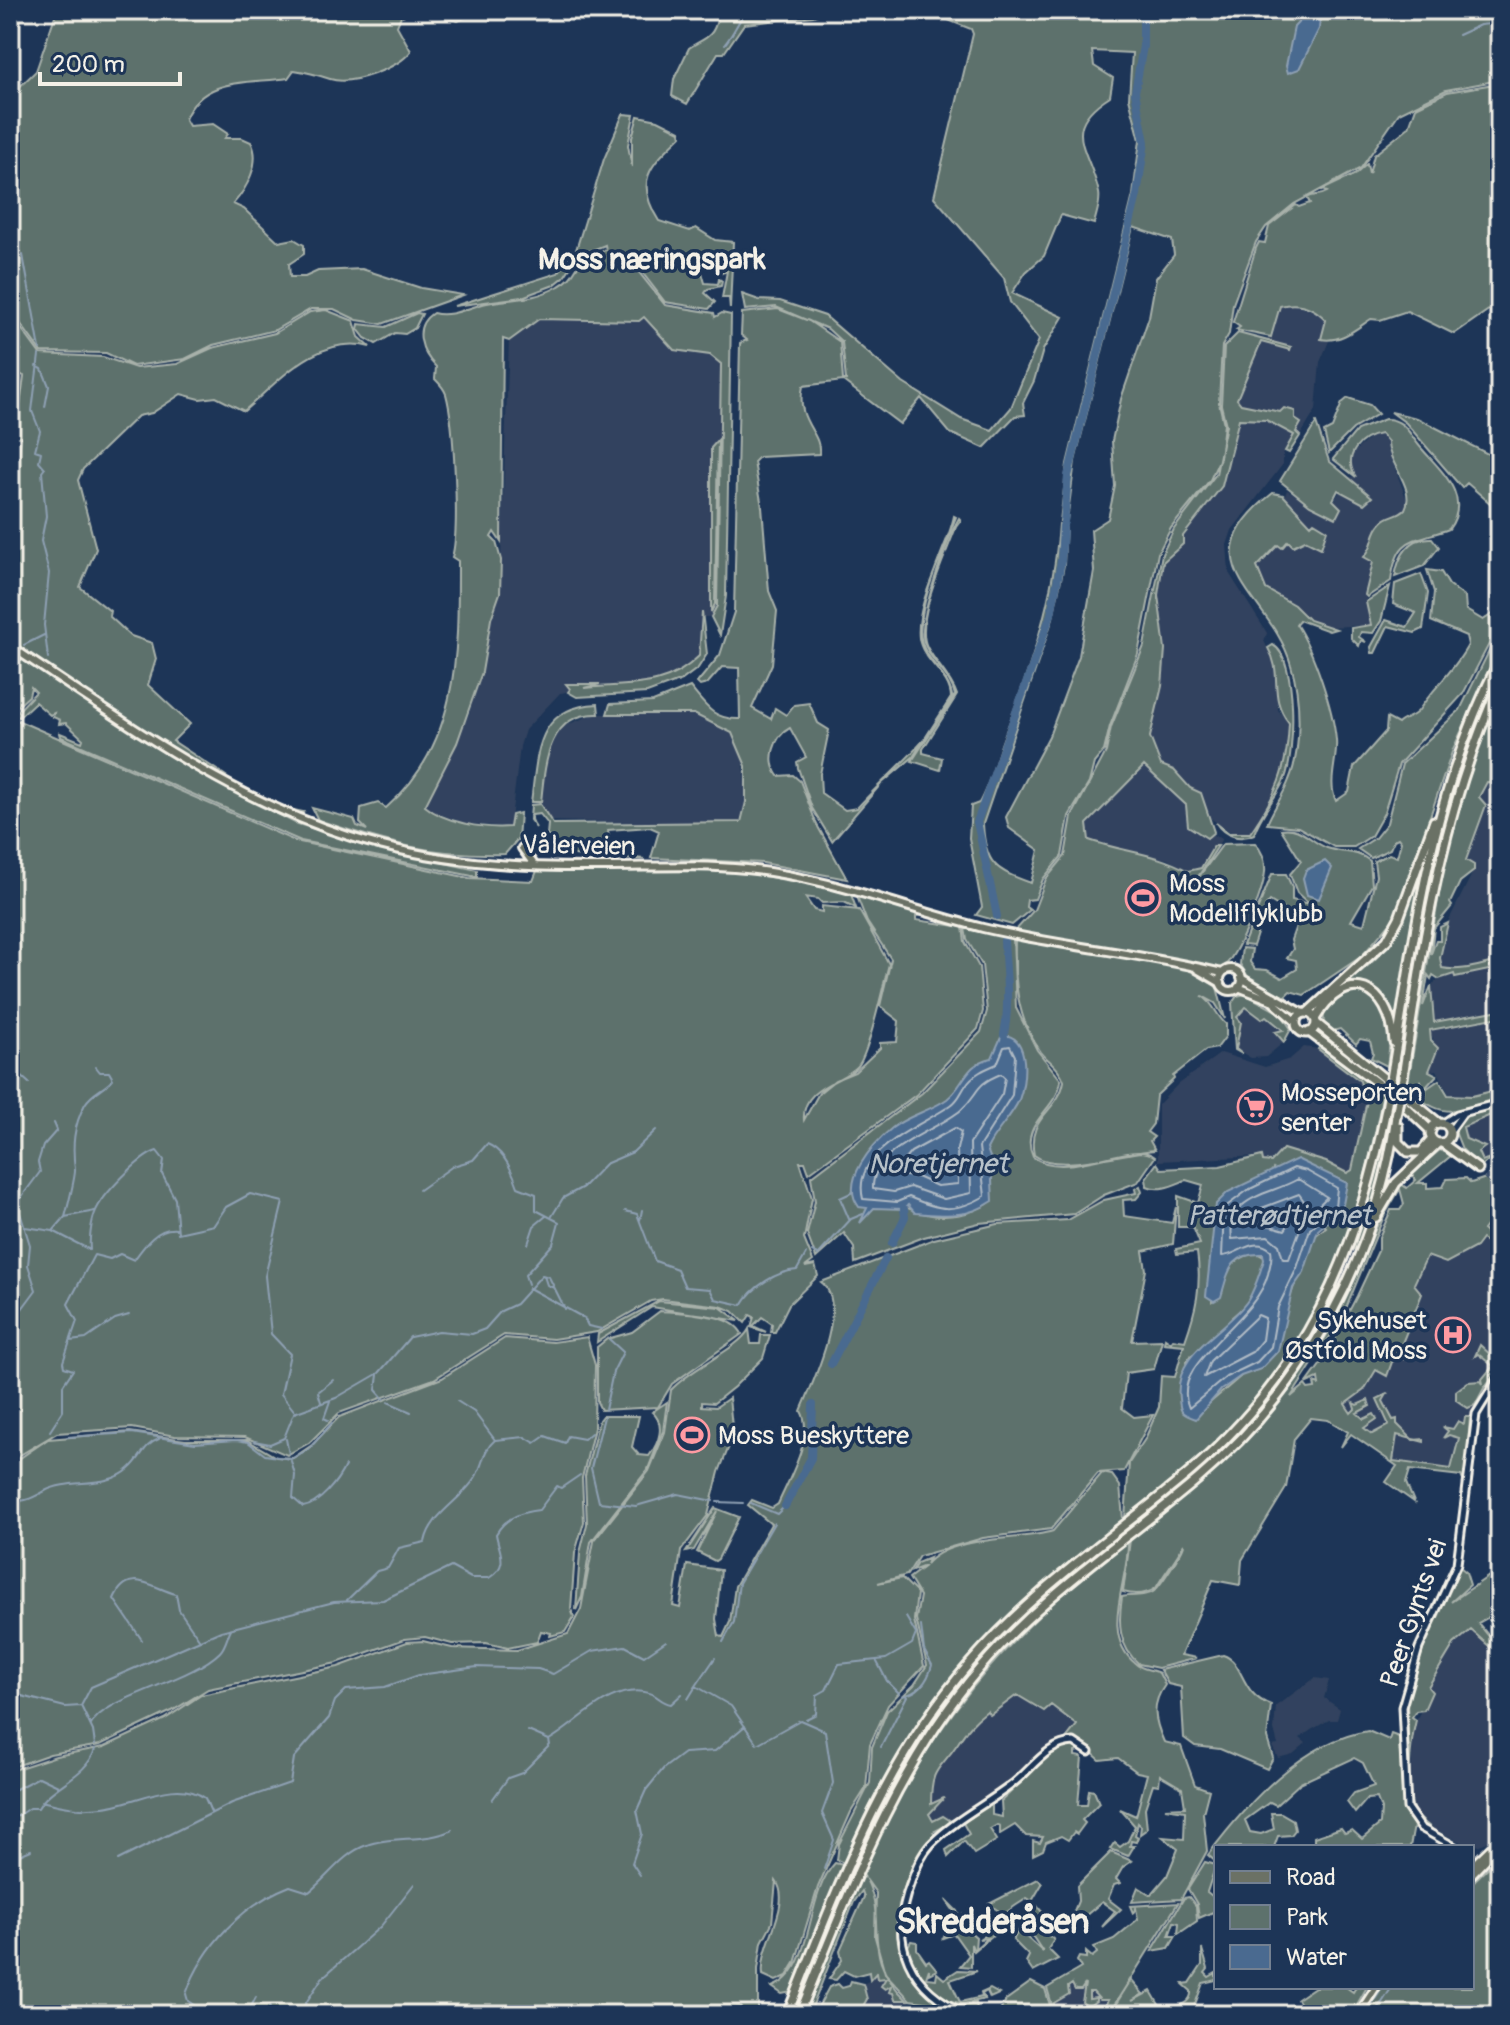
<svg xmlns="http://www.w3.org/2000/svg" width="1510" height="2025" font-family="Pangolin,sans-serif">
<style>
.built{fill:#33435e}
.green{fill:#5d716c;stroke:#a8b1aa;stroke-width:2;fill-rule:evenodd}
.water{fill:#4a6a90;stroke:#8ea0b3;stroke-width:2}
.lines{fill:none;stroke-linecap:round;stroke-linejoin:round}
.shore{stroke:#b0bbc5;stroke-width:2}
.stream{stroke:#8ea0b3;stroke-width:2}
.river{stroke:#4a6a90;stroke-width:8}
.highway-tunnel{stroke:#3d516d;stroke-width:7;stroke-dasharray:7 3.5;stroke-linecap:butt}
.minor-casing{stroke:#f4f1e8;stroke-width:11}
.major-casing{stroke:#f4f1e8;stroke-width:12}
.highway-casing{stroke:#f4f1e8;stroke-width:13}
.minor{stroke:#1d3557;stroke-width:5}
.major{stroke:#6b7165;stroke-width:6}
.highway{stroke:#6b7165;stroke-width:7}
.highway-bridge-casing{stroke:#f4f1e8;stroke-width:13;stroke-linecap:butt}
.highway-bridge{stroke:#6b7165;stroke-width:7}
.labels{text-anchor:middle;stroke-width:7;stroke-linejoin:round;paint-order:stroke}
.street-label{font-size:26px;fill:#f4f1e8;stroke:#1d3557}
.poi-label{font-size:26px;fill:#f4f1e8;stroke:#1d3557;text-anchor:start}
.water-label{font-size:28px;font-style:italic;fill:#b8c2c9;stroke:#1d3557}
.quarter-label{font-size:30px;font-weight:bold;fill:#f4f1e8;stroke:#1d3557}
.district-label{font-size:34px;font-weight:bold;fill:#f4f1e8;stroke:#1d3557}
</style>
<rect width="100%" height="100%" fill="#1d3557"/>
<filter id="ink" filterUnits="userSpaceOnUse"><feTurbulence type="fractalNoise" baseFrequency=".0125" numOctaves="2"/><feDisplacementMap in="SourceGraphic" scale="16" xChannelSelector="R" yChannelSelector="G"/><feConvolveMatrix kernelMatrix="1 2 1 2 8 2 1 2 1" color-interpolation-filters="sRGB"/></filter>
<g filter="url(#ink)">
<!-- built -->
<path class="built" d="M1291,303l28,10 7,7 -4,19 7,2 -9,21 -4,48 -16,26 -19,-24 -40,-8 -4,-5 21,-53 15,-10 6,-30z
M640,317h5l29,33 36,5 11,10 -4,241 -3,11h-11l-2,-5 -2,44 -18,16 -24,11 -57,3 -40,7 -35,37 -5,16 -10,81 -43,-3 -38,-14 -4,-7 44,-89 26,-107 6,-47 8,-219 30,-22 99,2z
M10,370l19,6 -1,49 -8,16 -10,79z
M1239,419l27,1 29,15 -12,19v10l-51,66 -5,15 2,28 38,60 -3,8 11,23 3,46 11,13 -7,55 -32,55 -16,1 -27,-18 -6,-23 -11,-5 -16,-18 -13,-5 -11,-28 12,-51 3,-37 -7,-54 5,-33 20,-18v-8l47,-76z
M1372,436l9,-2 7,8v8l20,53 -6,10 -12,3 -24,38 7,8 -8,33 6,30 -43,2 -26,-10 -36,-28 -9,-22 21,-22 10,-4h22l11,-10 -38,-31 4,-10 40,22 22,-35h6l-4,-8 1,-15z
M694,714l38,19 11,21 3,48 -7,22 -191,-3 -7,-19 1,-20 7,-34 14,-22 32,-12z
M1500,751v259l-66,12 -3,-36 17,-16 -6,-2 -2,-10 7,-34 27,-54 -1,-6 -7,-4 5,-11 7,-52z
M1144,766l30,25 39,44 9,4 -21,29 -13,3 -21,-12 -44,-7 -34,-12 -2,-16z
M1244,1007l21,9 19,14 -8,1 8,11 -18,15 -15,1 -15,-9 5,-27 -4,-4z
M1500,1017v72l-28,7 -23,-2 -12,-24 -8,1 9,-20 -9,-21z
M1304,1047l14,2 42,32 3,13 5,2 -16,75 -5,2 -21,-11 -42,-13 -15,12h-6l-2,-5 -103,5v-56l20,-21 43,-31 44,14 25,-8z
M1500,1111v44l-18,6 -16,-22 -4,-12z
M1500,1208v162l-25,35 -3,22 -12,10 -8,32 -59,-8 2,-23h-23l-27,-34 19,-14 12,-21 8,4 14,-19 21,-49 -5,-21 13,-29 19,8 30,-16 8,-10 -1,-7z
M1471,1630l14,10 15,26v164l-12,12 -12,4 -12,-2 -40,-20 -11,-16 -3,-20 4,-65 18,-31 -4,-4 26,-44z
M1315,1678l14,2 -5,18 16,11 -3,11h-8l-18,10 -11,8 6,5 -13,11 -15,4 -6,-12 6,-1 -4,-15 2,-24z
M1017,1695l22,10 21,4 17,16 -1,4 -32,21 -26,27 -75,52 -14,-15 2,-30 7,-20 36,-44 14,-9 3,4z
M878,1958l4,13 14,19 14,12 20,5 4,8h-70l-4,-30 9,-4 -3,-9z
M1113,1965l-7,50h-48l-4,-20z"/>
<!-- green -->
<path class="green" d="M57,10h406l2,8 -7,3 -36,-10 -21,5 -4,10 14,25c-12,17 -60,35 -81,28 -12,-4 -23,-7 -36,-9l-6,8c-38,6 -85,-2 -103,41l4,7 24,-2 15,10 -3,4h17l9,4c11,20 -5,48 -18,62l11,5 35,33 15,-3 10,6v9l-15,10 1,13h15l13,-6 44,-2 59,19 42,7 -81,29 -25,-4 -23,-11h-23l-36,21 -62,15 -28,14 -52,7 -27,-13 -65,-1 -31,-43v-51l4,-4 -4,-5v-153l26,-25z
M712,10h117l-16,6 -69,8 -20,29h-6l-31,51 -15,-8 2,-17 15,-31c13,-9 25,-10 28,-29z
M923,10h577v70l-54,10 -47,23 -38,55 -67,36 -28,23 -10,15 -23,62 -4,30 -7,12 -3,57 5,21 -4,34 -10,22 -39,48 -13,25 -20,101 -28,72 -6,25 -10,12 -5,20 -20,33 -7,40 -19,23 -8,20 -8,1 -1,7 4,3 -18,15 -36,-10 6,-8 -13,-69 2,-32 8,-3c11,-20 16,-42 24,-64 27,-70 51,-139 56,-215l7,2 -2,39 -11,53 -70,206c2,41 13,46 48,59l8,-33 -30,-22 -3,-11 43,-81 30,-80 15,-85 -3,-41 17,-11 7,-33 -3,-45 9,-42 28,-82 7,-39 18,-23 -2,-15 -39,-13 -58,234 -8,60h-7l7,-57 66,-269 7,-55 -11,-42 3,-45 -40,-2 2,15 19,12 -3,18c-52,33 -20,53 -11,97 2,10 -3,21 -5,31l-33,-9 -17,41 -18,16 -14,21 51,24 -20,33 -9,31 -11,22 2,12 -10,1 -31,32 -34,-15 -29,-35 -21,26 -57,-43 -40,5c-8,36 19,46 16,68l-60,3 -5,5 8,45 7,84 8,20 -5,53 -20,44 19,11 4,-11 11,7 8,-10 15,-2 9,20 11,7 -9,44 1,19 24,17 12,-2c32,-36 73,-64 94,-110 0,-23 -29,-37 -32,-60 -4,-36 28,-87 35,-122l2,1c-11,28 -43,97 -34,126 6,20 27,33 30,53l-39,61 -32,27 -49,57 -20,-33 -14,-40 -1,-6 9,-5 -16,-29c-17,9 -23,33 -12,48l15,-1 7,6 17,44 30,54 -84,-16 -112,-5 8,-27 -9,-4 -42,3 3,26 34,3h-36l-43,-5 -19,-19 1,-11 -8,-10 -8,1 -1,5 5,8 -6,-8 1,-15 9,-1 13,20 188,-2 5,-20v-36l-14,-33 -38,-19h-87l3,-10 43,-2 37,-15c15,18 23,33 50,32l-1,-51 -17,-1 -15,17 -7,2 -3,-3 23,-28 14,-43 6,-269 7,-3 -6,-5 1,-22 36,-4 31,12 31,21 3,38h3l-4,-38 -14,-13 -52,-22 -31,3 -3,-16 17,6 21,1 45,15 78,67 58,36 31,11 19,-22 28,-68 -29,-38 -6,-24 -70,-81 39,-163 -2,-5z
M1500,83v219l-46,32 -47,-23 -27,9 -9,-1c-14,9 -30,24 -50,20l5,-19c-13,-14 -28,-19 -46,-14l-9,31 -35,-7 4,-3 -7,-5 23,-74 3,-6 6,1 4,-17 27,-21 3,2 11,-4 -3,-5c7,-5 12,-1 20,-6l-5,-2 34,-16 11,-10 2,10 5,-19 35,-28 7,-20 31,-15z
M623,114l11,1 -6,30 4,22v-30l6,-21 20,4 22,11 1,5c-30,29 -48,44 -22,85l31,10 6,-3 19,12 18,2 -3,67 -1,-11h-7l5,-27 -8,3 -2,-9 -13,-1 -3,5 4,14 13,1 1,-5 3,2 -1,5 -13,3 -3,4 10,9 -6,7 -44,-7 -34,-44 -1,3 35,44 49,8 1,4 7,-4 9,2 -5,281 -6,39 -9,-18 6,-11 4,-242 -11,-9 -36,-5 -30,-33 -5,4 -100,-2 -30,22 -6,-2 -2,203 -7,-10 -3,5 5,5 5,18 -1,33 -9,26 -9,53 -25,71 -32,63c20,17 59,23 85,21l2,-12 8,-2 -2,26 -13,15c-74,2 -118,-11 -187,-34l-6,-12 42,11 3,7 10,4 -7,-7 1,-15 17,-5 8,5c74,-64 72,-157 72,-247l-6,-4c8,-26 2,-135 -6,-163 -2,-6 -6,-10 -11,-15l1,-12c-14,-14 -25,-40 -3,-54 19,5 35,-6 54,-10 26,-5 46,-2 72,-17 24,-13 8,-25 47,-36l-1,-5 -27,11 -14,21 -10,8 -32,12 -68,9 104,-33 18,-23 28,-91z
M326,310l28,11 5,16 11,10c-52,-14 -92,35 -126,64l-28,-14 -16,2 -19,-5 -29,19 -14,3 -55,53 -5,11 18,69 -16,38 30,24 -1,5 22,20 21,7 4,16 -8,26 42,39 -17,17 53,35 -3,2 61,30 19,4 -5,3 -92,-45 -196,-127v-123l11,-82 -5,-3 8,-59 -14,-6v-6l11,-14 -11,-10v-27l30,41 63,3 33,11 41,-4 35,-16 63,-15 35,-21z
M417,313l5,1 -7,14 -10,6 -10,-1 -19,11 -11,-6 -7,-9 1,-5 27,3z
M1238,333l53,14 -1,3 -29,-8 -24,57 4,5 39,8 4,-4 11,3v8l6,4 -5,9 4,4 -11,17 -4,-2 9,-16 -28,-15 -27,-1 -17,67 -39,50v8l-20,18 -5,33 7,54 -3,37 -12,51 11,28 13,5 16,18 11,5 13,39 -7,6 -19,-12 -2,-21 -42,-39 -57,58 2,16c34,12 68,13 99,31l13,-3 13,-22h4l-28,43 33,-45 32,-1c7,8 11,18 10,29 -2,20 -28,87 -44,97l-206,-38 19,-21 12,-31 19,-23 7,-40 34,-64 5,-25 33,-81 18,-92 12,-25 42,-55 10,-49 -5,-20 3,-58z
M1348,398l22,7 8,9 -25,15 -24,24 -5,-21 8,-4 10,-25z
M1391,412l26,6 83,42v39l-9,5 -24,-21 -5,5 -56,-65z
M1385,419c21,0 24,16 37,30 20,23 50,48 27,80 -36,13 -52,6 -58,52l-24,16 -2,-2 8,-33 -9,-5c12,-13 6,-23 18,-35 6,-7 16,-6 23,-13 11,-21 -17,-45 -17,-67l-7,-8c-21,3 -39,22 -25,43l-23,-18 24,-29z
M1316,423l13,38 43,36 -8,7 -26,-14 -5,10 8,8 -5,10 -26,-13 -30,-24z
M718,440l-3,164 -4,8v-164z
M1273,493l10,2 28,30 3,-3 13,8 -6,18 -16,-8 -12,6 -5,-5 -6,7 -4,-3 -21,22 9,22 28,16 15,15 27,9 -7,2 -30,-11 -3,4c18,27 37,85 40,116 2,19 -9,42 0,61l13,-9 5,-25 32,-36 1,-13 11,6c6,-6 16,-7 21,-14 15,-23 36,-40 49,-65l-2,-9 -35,-15 3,-29 -7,-22 14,2 8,13 16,12 1,13 17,10 11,-7 6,-15v25l-37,71 -64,70 -15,49 -13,23 -17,11h-20l-36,-20 -31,-3c6,-15 16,-28 22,-44 13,-31 12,-83 2,-115 -19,-70 -110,-100 -18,-172z
M959,518l2,2 -5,7c-10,28 -42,93 -29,120 9,17 24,30 30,48l-34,54v4l19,5 -2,12 -28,-9 43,-66c-4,-20 -25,-33 -31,-53 -7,-21 23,-103 35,-124z
M1432,538l7,9 -15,19 -29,11c3,-21 14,-40 37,-39z
M1421,574l7,19 -5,36 -8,4 -27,-7 -13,27h-3l-1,-6 15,-27 21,7 9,-14 -23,-9 2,-20z
M1390,586l-9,35 -8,12 -12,-1 -2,5 7,5 -5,-2 -2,6 -8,-8v-10l20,-3 -5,-23z
M702,612l5,42 -9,14 -16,12 -35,13 -70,4 -9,-5 2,-3 -4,-5h34l-16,4c44,-5 80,3 115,-32z
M1500,629v19l-47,101 -57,167 -34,40 -58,39 -14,-4 -6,6 -35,-19 -9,-14 2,-16 10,1 -2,13 5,7 12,1 15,8 15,-9 -1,-9 -9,-2 6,-9 -2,-9 5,-14 -15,-5 3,-11 -14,-9 -4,5 -13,40 -10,-1 29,-71h14l6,13v13l17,4 -12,-11 -7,-19 11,-13 -20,-32c20,-4 29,13 46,19 16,6 28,1 43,13l2,24 -21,36 13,4 12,-49 -2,-15 15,-7 8,3 4,-15 -3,-4 -4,2 -4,9 -19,9 -13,-9 17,-11 12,-15 15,-59 58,-54z
M1273,645c25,13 22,109 12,133 -8,19 -25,36 -31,56 -14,7 -30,2 -38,-11l13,10h21c27,-39 37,-63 39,-110 -22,-28 -5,-48 -21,-75z
M10,649l191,125 94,49 85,26 97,21v7l-176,-36 -240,-104 -1,-4 22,9 1,-3 -17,-16 -7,1 1,-4 -7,-3 1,-4 -4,2 -15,-13 -16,15 -5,-2 22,-23 -5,-5 -2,9 -19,17z
M1500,695v56l-9,22 9,10 -13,-1 -8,15 7,8 -20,55 8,5v6l-14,11 -10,21 2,3 -18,22 -3,26 5,-14h4v-13l8,-4 -8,35 2,10c24,5 49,-8 58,-6l-11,4v4l-34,7 -1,-3 -15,5 -6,-4 -2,4 -3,-4 -5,31 8,-20 3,36 66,-12v7l-70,13 1,11 7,7 -9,23 8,4 -12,13 -5,-8 5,19 1,-10 13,-9 9,15 24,1 28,-7v8c-46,14 -54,25 -93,-8l39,-238 21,-73z
M598,704l1,10c-51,-2 -54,49 -58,88h-10c7,-49 4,-95 67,-98z
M10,717l285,124 174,37 64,3 4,-10 194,-1 119,22 6,16 -12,-6 -22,1 -4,-4 -13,-2 9,13 8,2v-6l37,4 30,54c-6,21 -20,89 -31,102 -14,16 -57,20 -54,54l15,-27 16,-13 20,-8 25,-24v-5l17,-1 2,-21 -19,-15 11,-47 -24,-37 -9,-23 4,-3 61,19 -7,1v4l47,7 2,15 14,25 4,44 -5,18 -61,65 -108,79 -4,-11h-5l12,36 -8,41 9,22 -8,6 10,-2 3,11 -29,28 -14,28h-4l1,-8 -10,-7 -9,9 13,6 -15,-5 3,-10 -4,-2 -5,8 -12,-12 -13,-5 -57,-7 -12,2 -54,31 -44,7 -49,-4 -70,44 -95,34 -30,30 -22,12 -42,-18 -70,-1 -43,-8 -75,5 -47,28z
M1446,809l-47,267 -3,-3 28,-185z
M1426,844l-31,179c-7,-8 -12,-24 -21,-32 -23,-23 -44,6 -58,23l-3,-3c21,-21 47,-35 67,-57 27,-27 34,-75 46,-110z
M965,928l48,10 3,70 21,42 24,30c-3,30 -43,43 -28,77 35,25 100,-19 122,0l-17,25 -34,13 -30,19 -95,9 -55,14 -69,26 -1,-15 -10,-15 -28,25 -9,-24 8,-33 -4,-24 111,-84 59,-61 6,-21 -5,-46 -15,-25zM866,1188l120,17c-45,25 -81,3 -120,-17z
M1015,939l170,29 32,19 8,32 -10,-16 -13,-7c13,8 14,20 24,28v12l-9,12 -11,2 -33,26 1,3 -18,17 -3,28 -6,8 7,5 -4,4 5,9c-30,2 -97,24 -121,5 -8,-39 25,-43 30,-74 -4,-13 -15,-19 -23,-29 -25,-34 -27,-73 -26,-113z
M1351,989c40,11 42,40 36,77l-16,-8 2,-5 -3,-12 -10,-2 -4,5 -16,-15 -11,3 -5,-7c-3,-19 12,-29 27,-36z
M1245,994l36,20 10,15 -7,13 -9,-10 8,-2 -17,-14 -4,3 -16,-12 -9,10 4,5 -5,27 6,5 -7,-4 -3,-47 5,-7z
M1322,1044l61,48c-22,127 -64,245 -155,339 -32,32 -68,59 -103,87l4,-55 16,-24 14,-32 2,-31 14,1 9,-32 -20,-2 1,-5 6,4 2,-3 12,2c11,-31 17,-55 12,-89l-20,2 -1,-5 24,-5 -7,-17h-15v-31l20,7 5,-18 -17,-5c-13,5 -26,12 -39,6l-1,-8 11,-15 4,6 59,-3 42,-10 1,5 8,1 12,-13 43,13 21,11 5,-3 16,-74 -5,-2 -3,-13 -42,-32zM1273,1169l53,58 -16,13 -26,75 -43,61 -44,38 -11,-52 4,-6 40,-23 2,-16 35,-30 -1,-29 -11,-6c-25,9 -29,17 -33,41l-10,8 -2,-43z
M1500,1106v5l-37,16 3,12 19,8 -7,5 4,9 11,-4 -13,10 -18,-18 -8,-20 8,-11z
M1389,1110l4,4c-4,24 -23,125 -39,135z
M1440,1150l12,5 -34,28h9v5l16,-1 4,-8 19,-1 5,5 24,-8 -1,-6h6v39l-17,22 7,6 5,-2 -7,9 -6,-4 -6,8 -30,16 -19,-7 -13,28 8,10 -24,59 7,7 -5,-3 -8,5 -5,14 -11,-6 -12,20 -19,14 6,9 4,-4 -2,-6 4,2 11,-5 2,6 -13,7 7,6 10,-5 3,5 -13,9 8,6 17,-9 -12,-26 10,-5 -4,7 10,19 4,-1v5l16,16 11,-1v3l-27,-7 -4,26 58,8 8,-31 -10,-3 -6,3 5,-7 -5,-4 10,2 5,-8 6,3 1,-7h5l-5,68 -4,-9 -51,-6 -4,13 8,19 -28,-20 11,-16 -46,-32 -10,13 7,-15 -20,-12 -17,-2 -17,21 -8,49 -44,72 -2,25 -27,-5 -32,75 16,3 -39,10 -19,-4c-21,-18 -21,-42 -17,-67 9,-3 22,1 31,-5 6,-4 30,-41 31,-48 -6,13 -20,29 -28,44 -10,7 -22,7 -33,4l7,-52c78,-62 152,-125 201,-212 27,-47 40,-99 68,-145l8,5 9,-8 -5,-6zM1400,1189l4,15 -4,6h-9l-12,27v12l-22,47 -34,65 -16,22 11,-5 1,7 -5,-2 1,5 -7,1 -3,-4 -14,12 51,-79 42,-102z
M1140,1186l2,6 -6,7 -13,1 1,16 48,7 4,-16 -3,37 -30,7 3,19 -14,71 30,-1 -8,29 -28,4 -4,35 12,9 19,-2 -29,56 -26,2 -47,56 -68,9 -64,18 -12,19 -29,8 24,-5 15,15 -3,27 10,46 -36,39 -18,39 -4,44 -15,24 -33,75 -23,76 -8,13 -11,5 -13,-6c-4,-29 30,-70 13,-94l-4,42 -10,19 -4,27v46h-16l-1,-8 -9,1 -5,7h-717v-244l46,-15 48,-9 61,-28 36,-24 137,-28 69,-25 16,-1 29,7 65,2 51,-16 13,-25 13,-68 55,-70 16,-39 6,-42c19,-22 68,-41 78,-61l2,15h9l1,-9h9l-7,23 -29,29 -20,16 -12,-1v4l14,1 13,-9 4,38 -14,36 -11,43 -27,36 -8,55 7,2 7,-43 34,5 -5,49 3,17 4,1 7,-15 5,-36 36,-62 -23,-19 4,-5 20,8 6,-4c10,-23 37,-69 23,-93 10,-25 50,-107 20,-129l113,-43 64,-15 70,-4 36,-20 32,-7 -1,-4z
M1344,1279c-4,16 -15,33 -24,49 -46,84 -118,145 -192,203l-1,-5 77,-62 48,-48 42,-53z
M659,1301l61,6 19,14 -87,-14 -55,35 1,-8z
M660,1311c22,2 72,1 82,23l-70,50 -14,23 -57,3 -4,-8v-55l10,-8 25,-7z
M587,1337l8,28 -1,63 -12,50 2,44 -9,31 -4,56 3,8 -9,15 -15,4 1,-3 -10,-2 -4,11 -29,6 -22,-5 -34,1 -27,-7 -20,2 -68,24 -129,26 -36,22 -72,34 -50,9 -40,14v-303l38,-26 82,-7 55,8h62l29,17 17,1 19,-13 27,-28 103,-39 63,-40 48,4z
M1480,1345l13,12h7v13l-16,18 -9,17 -7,3 -12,-8v-9l12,-9 13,-1 2,3 -1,-5 11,-13 -15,-12 -3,2z
M667,1402l-4,29 -15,38 -57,73 -9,55 -6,13 4,-57 7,-29 -2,-48 14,-56 3,-4h37l-7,31 7,8 10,1c10,-13 17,-32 3,-44z
M1102,1473l10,2 8,11 3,33c-126,100 -218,191 -279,344l-7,-3 2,-16 31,-61 2,-36 15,-36 27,-26 13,-20 -11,-46 4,-23 -11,-18 16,-12 -13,5 5,-8 12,-5 -3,6c26,-30 92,-22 127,-33z
M715,1508l24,9 -21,42 -3,2 -18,-9 20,-41 -23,39 -8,2z
M1121,1530l1,6c-45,40 -96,79 -138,123 -57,59 -96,134 -128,209l-5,-2c42,-97 98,-184 175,-258 30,-28 64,-52 95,-78z
M1128,1541c2,38 -30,93 8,123 6,6 16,5 23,9l6,12c-14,19 -11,35 -1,57l17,4 14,39 14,5 -6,23 4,38 -26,48 -49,3 6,-15 13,8 16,-19 11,-27 -15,-12 21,2 1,-28 -20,-3 20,-1 -3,-19 -22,-13 -1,10 -6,-1 -8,24 2,21 -7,5 1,-8 -3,-3 -3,12 3,2 -2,5 -5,-1 -1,5h4l-6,10 -17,-7 4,-6 5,4 8,-6 7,-15 -15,-17 16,7 11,-42 -10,-2 -19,-14 -18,2 -21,-19h-15l13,-16 -26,-20 -7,6 -27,-16 -27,20 -3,-4c-13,10 -20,18 -29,32 -18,28 -27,22 -27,61l13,-6 -15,16 4,7 10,-5 8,5 9,-3 -27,14 3,4c-57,58 -47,143 26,179h-26l2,-11 -28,-4 -25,-27 -10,-36 1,-44 -10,-14c23,44 -8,76 41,121h-12l-2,-7 -4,-1 2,-6 -6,3 -4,-3 5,-8 -9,1 -1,-6 -6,7 -1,-8 -15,4 -10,-5 -8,9 -7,-1 13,-19 -2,-10 24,-53 -2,-6 -8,11 -45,113h-5l57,-141 4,4 -3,-6c62,-142 143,-238 266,-331z
M1460,1567l6,5 4,13 -19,17 41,-28 -2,6h8l2,31 -22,12 20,24 2,19 -10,-19 -19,-17 -17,14 -26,43 4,5 -8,18 -8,1 -4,6 4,3c-5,20 -11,73 -2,91 5,10 19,16 20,21l-16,-12 -8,-17 -3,-103 20,-63z
M1223,1655c22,7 16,39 48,50l-4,33 6,20 -6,11 -47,-20 -25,-3 -11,-8 -3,-51 -13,-3 -8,-14z
M1368,1731l21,9 2,-6 8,3 4,65 11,24 -4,21h-96v-10l27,-9 4,5 7,-3 10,9 18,-15 1,-15 -4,-11 -10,1 -12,14 -8,-11 7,-9 20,-7 -11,-23 -9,-5 -54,25 -24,22 -6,-3 -25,18 5,12 11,2 13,-5 -3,-16h10l12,7 2,10 -4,5 -13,1 -4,11h-58v15l-8,-7c39,-52 95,-114 160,-124z
M1075,1744l9,6 -9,2v4l7,1 -4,48h9l2,-15 5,1 5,12 -17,17 3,3 -8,11 -3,-2 -6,8 -7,-4 -15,6 -3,8 -10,5v-14l7,2 3,-6 -17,-1 -11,-11 -15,9v-8l-3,-1 -7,4 7,11 -23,14 -10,-13 -16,16 -2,-7 23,-16 -6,-11 29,-21v13l10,2 -1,-16c24,-20 39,-50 74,-57z
M1111,1852l21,9 -9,6 -7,12 4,4 -6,2 -6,14 13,10 -19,18 13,-16 -13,-9 -23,19 -7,-5 6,-15 -1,-15z
M1500,1856v159h-125l6,-12 -8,12h-11l17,-28h93v-104z
M1205,1862l11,3 -9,27 9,7v16l-3,-3 -14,6 -2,-14 -9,-15z
M835,1863l8,2 -51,127 -10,2 -10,-7c43,-15 32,-92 63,-124z
M1038,1879l4,5 -10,17 -5,-3c-9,7 -25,13 -28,28l-5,1v7l-20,17 -3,-7v23l-11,-1 9,-11 -15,-21 -11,4 13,-24 -10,-14 11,11 3,9 3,-6v12l13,11 -1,12 12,-11 -8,1 9,-6 1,-6 11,-15 -11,-8z
M1189,1897l7,9 1,15 -19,13 1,-11 -5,-1 -5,14h7l-7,12 -17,3 32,-53z
M1178,1903l-70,112 -5,-6 5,-9h-8l-7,-8h-4v7l7,-1v3l-8,6 -6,-5 3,-18 -4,6h-6l-3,-6 -4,3 1,7 -15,9 1,12 -8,-27 34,-20 -4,-7 2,-4 7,1v-6l6,5 5,-4 -3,-6 20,-8 24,-20 -2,-11 -3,5 -3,-7z
M1037,1906l6,7 -20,13 -1,7 21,19 -14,-21 5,-7 20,16 -6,9 10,10 -25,13 -7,-10 3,-6 -16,-16 19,-33z
M911,1941l6,1v7l9,13 3,-2 8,10 -8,4v-5l-3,9 10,1 1,-6 7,6 14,-9 19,1 -27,9 10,22 22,-5 -1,-4 9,-4 9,5 -9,4 -3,-7 -5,3 3,5 -22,5 -19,-5 18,7 14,-3 2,12c-34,-4 -60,-34 -72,-65z
M1202,1949l6,20 -3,4 4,4 7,-4v7l-13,3 -12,32h-22l3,-7c8,-3 20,-5 19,-17l-8,-7 7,-1 12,-18z
M1131,1980l12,14 -11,7 19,-10 14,24h-56z
M851,1981l12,3 4,15 -9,16h-44l15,-28 9,-3 4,4 7,-2z
M1031,1982l14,7 8,26h-55l8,-15z
M1315,1987h31l7,5 3,-5h11l-16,28h-46l-8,-16z"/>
<!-- water -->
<path class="water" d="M1310,10h11l-2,19 -20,40 -11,4 -2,-7 8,-39z
M1325,861l7,7 -13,31 -12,-4 -4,-17 3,-8z
M1002,1035c29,0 24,47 17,65 -8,18 -24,31 -32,49l4,11 2,41c-27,18 -49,14 -78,12l-7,-8 -5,4 -29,-1 -14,15 7,-15 -8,-1c-20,-26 14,-63 33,-79 17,-13 38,-17 55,-29 18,-14 17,-35 45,-41z
M1297,1159l50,24 -5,27 -24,20 -14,42 -11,16 -15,63 -17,18 -20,7 -20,14 -25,29c-14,-5 -16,-6 -17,-20 -6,-48 46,-65 69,-99 8,-13 11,-26 16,-40l-1,-6c-32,-1 -34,15 -42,43l-7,4 -8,-5 10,-92 12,-12z"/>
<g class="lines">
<!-- shore -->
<path class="shore" d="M1010,1046l5,10 -3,39 -33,52 6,49c-31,18 -46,14 -76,1l-12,5 -34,-3c-12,-49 57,-72 88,-94 8,-5 10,-13 15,-20 7,-11 19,-16 31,-21l7,-17z
M1001,1074l4,4 -3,16 -32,49 1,50 -27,6 -34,-12 -16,5 -21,-3c-2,-41 64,-58 88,-79 19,-17 12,-25 40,-36z
M955,1128l6,4 -4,17 1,35 -21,2 -20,-9 -22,-2v-4l16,-19z
M1294,1168l13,3 30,17 -2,18 -25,23 -13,39 -19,39 -7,40 -14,15 -31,15 -37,31c-21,-46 66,-84 79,-134 2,-9 5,-15 3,-24 -18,-15 -33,6 -49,6l2,-48 24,-18z
M1298,1179l29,18 -24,24 -14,38h-6l-4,-14 -11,-9 -36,3c-6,-44 37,-43 66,-60z
M1299,1194l5,7 -19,29 -36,-10 10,-11z
M1258,1315l7,3 -3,22 -10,12 -48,25 6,-16z"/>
<!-- stream -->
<path class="stream" d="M685,14l5,-4
M1458,35l22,-10 20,-2
M725,44c9,-11 13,-23 22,-34
M10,235l8,13
M23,255l17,94
M39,355l-7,56 8,20 -5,19 6,2 -2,9 6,7 -3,4 4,44 -5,25 8,32 -5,52 4,33
M36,366l6,3 7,17 -4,21
M24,645l20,-10
M10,721l2,-1
M10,892v29
M10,1066l19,17
M419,1190l34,-24 20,-6 14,-16c16,6 26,28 31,43l18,7v16l23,12 -6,22 -28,31 3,9
M10,1196l6,9
M625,1211l12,3 18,47 22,8 8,18 25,2 5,10 27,6c10,-18 35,-34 55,-35l9,-16
M552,1216l11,-18 20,-11 22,-23 28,-12 23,-22
M65,1217c2,-7 11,-43 10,-48 -3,-23 -2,-42 10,-65 7,-12 20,-15 28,-25l-4,-7h-9l-4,-5
M849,1219l-9,-21 13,-6
M640,1220l2,-10
M25,1227l28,4 37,19c-1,-10 1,-27 5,-37 6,-17 45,-57 62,-62l7,9 -2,14 13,25 3,34 36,-8 12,-18 24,-13 33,8 -18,74 6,58 19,20 -9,40 15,19
M54,1230l11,-13 30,-6
M528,1244l6,-18 12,-10
M812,1252l6,3 33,-36 12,-5
M544,1276l3,9 7,3
M529,1288l55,30 4,8 14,3
M10,1325l26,-35 -8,-25 2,-20 -13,-42 23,-31 -2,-10 5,-16 14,-16 -3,-7
M70,1341l16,-2 29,-20 14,-4
M378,1375l-2,15 8,9
M457,1401l17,11 21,28 30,-3 10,6 10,-7 20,7 3,-7 16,3 7,-6
M321,1402l-3,-10 15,-12
M388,1402l23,10
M605,1410l8,-38 10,-20 -14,-13
M604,1417l-13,51 8,34 37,4 42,-12 35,7
M328,1420l-4,-2 6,-17
M50,1431l13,-20v-26l10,-15 -9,-3 -1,-5 14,-41 -9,-17 26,-49 16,4 10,-5 14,6c10,-14 23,-33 42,-31
M67,1437l65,-4 63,10 41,-3 12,2 17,13 26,4 18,-10 23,-26
M286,1439l3,15
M254,1441l16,3 14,-6 10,-25 42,-15 43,-25 31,-36 29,-6 33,3 13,-5 16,-18 15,-7 26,-29 7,2 16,32
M291,1461l4,14 -2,23 10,9c16,-2 35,-26 42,-41
M10,1498c12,7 24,-1 35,-7 25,-13 62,-2 84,-22 13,-11 14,-24 30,-30
M717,1502l26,1
M751,1503l26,11 8,-8
M347,1600l30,-29 11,-3 11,-20 26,-6c6,-29 37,-42 50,-64 9,-14 7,-27 20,-38
M142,1640l-28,-41c14,-34 40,-10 62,-5l3,16 20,29
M723,1642l11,-20 5,-39 35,-60
M715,1658l-19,28 35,20 26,38 43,-24 25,11 8,52 -11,30 12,27 -10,29
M877,1662l10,19 12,12
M10,1693l55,14 16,-1
M902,1696c17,-3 26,-15 30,-31l-8,-15 -3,-24
M688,1699l8,-13
M806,1719l10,-5 1,-19 9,-5 13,-26 47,-5 26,-15 4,-10 -10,-17
M91,1725c12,-28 99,-43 129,-73 6,-6 7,-16 11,-23
M528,1731l21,9
M95,1745l-2,-14 -12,-25 10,-19 130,-56 113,-29 49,-2 68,-33 20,11h18c21,-13 10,-26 7,-44 9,-16 24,-22 43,-24l18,-24 4,2 19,-13
M881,1747l26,-51
M10,1792l29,-15 19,9
M492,1800l16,-22 14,-5 28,-28 -1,-5c30,-17 62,-58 100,-47 9,2 12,10 22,11l11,-10
M41,1801c24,6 36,9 62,6 32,-3 72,-30 102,-9l6,14
M10,1821l19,-13h9c13,-23 49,-31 57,-59
M10,1859l21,-9
M118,1860l114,-57 58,-20 4,-25 35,-40 6,-17 11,-11 39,-3 34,-12 58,-8 61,2 15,5 39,-23 33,-5 19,10 22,-15
M640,1875l-8,-12 10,-29 -5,-24 9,-20 18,-22 20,-15 31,-2 30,-25
M208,2015l-20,-14 -2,-7c17,-48 57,-90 104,-108l19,6c19,-15 34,-39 58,-47 27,-10 59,-2 85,-15
M232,2015h8
M247,2015l9,-18
M261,2015l9,-8
M298,2015l24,-37 59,-52 33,-42
M1365,2015l18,-28
M1374,2015l18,-28"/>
<!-- river -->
<path class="river" d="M1064,522l4,-46 69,-281 8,-53 -10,-50 8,-46v-36
M997,916l-20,-94 74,-208 10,-53 2,-35
M1004,1035c6,-32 2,-61 0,-94
M892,1243l13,-26 -1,-8
M831,1364l55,-106
M785,1506l26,-48 2,-53"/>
<!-- highway-tunnel -->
<path class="highway-tunnel" d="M1478,1169l22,19"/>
<!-- minor casing -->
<g class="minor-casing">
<path id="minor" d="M1442,1124l15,-10 43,-11
M1450,1131l13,-18
M1455,1847l-34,-19 -14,-20 -5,-101 17,-59 38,-84 19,-150 24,-39
M969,2015c-60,-25 -82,-73 -58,-133 5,-14 10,-27 20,-38 22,-23 54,-39 79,-58 21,-15 36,-43 64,-44l15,10"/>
</g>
<!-- major casing -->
<g class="major-casing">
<path id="major" d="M10,646c109,72 215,151 341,191 82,26 168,31 254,30 47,0 94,-3 141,2 81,8 158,39 237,59 79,19 160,25 239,45
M522,848l13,18
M1197,969l24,14
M1220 980a11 11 0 1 1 22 0a11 11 0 1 1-22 0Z
M1241,978l62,35
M1238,987l33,13 25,22
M1472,1866l28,-27
M1472,1874l28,-29
M1358,2015l18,-28"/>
</g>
<!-- highway casing -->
<g class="highway-casing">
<path id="highway" d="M1307,1013l80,-73 12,-22 35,-97
M1296 1023a10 10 0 1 1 20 0a10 10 0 1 1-20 0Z
M1315,1019c32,-55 75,-33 79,23
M1316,1023l123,100
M1309,1032l84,63 38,36
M1393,1067c24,-146 38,-273 107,-408
M1403,1077c21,-139 38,-265 97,-394
M1430 1133a10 10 0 1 1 20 0a10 10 0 1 1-20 0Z
M1398,1126v16l10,10h13l11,-13
M1442,1143l36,26
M1376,1217l20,-34 42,-40
M787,2015c50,-124 94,-250 183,-352 64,-74 145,-128 219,-190 116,-99 168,-218 197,-364
M799,2015c50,-122 94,-244 180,-346 64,-75 145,-127 219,-190 108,-91 179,-223 198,-363"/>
</g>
<!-- minor -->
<use href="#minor" class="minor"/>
<!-- major -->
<use href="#major" class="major"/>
<!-- highway -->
<use href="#highway" class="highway"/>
<!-- highway-bridge casing -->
<g class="highway-bridge-casing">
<path id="highway-bridge" d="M1386,1109l7,-42
M1396,1116l7,-39"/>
</g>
<!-- highway-bridge -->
<use href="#highway-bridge" class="highway-bridge"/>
</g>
</g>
<!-- icons -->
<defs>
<g id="stadium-ring" transform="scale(1.8)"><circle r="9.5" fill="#1d3557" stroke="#ff9aa2" stroke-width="1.5"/><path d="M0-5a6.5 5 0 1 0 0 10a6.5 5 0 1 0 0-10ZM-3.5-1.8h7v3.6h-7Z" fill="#ff9aa2"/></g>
<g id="supermarket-ring" transform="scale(1.8)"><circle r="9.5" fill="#1d3557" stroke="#ff9aa2" stroke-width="1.5"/><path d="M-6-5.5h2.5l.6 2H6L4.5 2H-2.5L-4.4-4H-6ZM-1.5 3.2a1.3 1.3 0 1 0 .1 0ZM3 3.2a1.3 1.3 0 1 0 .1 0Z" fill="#ff9aa2"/></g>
<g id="hospital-ring" transform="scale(1.8)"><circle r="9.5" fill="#1d3557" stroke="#ff9aa2" stroke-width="1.5"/><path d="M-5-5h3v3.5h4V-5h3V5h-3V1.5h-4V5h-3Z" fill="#ff9aa2"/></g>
</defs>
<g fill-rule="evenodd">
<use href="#stadium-ring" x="1143" y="898"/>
<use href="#supermarket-ring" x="1255" y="1107"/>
<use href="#hospital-ring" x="1453" y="1335"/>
<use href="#stadium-ring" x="692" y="1435"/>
</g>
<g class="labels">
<!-- street labels -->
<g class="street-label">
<text transform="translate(579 845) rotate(1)" y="9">Vålerveien</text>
<text transform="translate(1413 1613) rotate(-71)" y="9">Peer Gynts vei</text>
</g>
<!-- poi labels -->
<g class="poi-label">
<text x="1169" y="892">Moss<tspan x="1169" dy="30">Modellflyklubb</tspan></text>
<text x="1281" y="1101">Mosseporten<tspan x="1281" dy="30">senter</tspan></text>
<text x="1427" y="1329" text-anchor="end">Sykehuset<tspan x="1427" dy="30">Østfold Moss</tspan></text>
<text x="718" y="1444">Moss Bueskyttere</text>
</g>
<!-- water labels -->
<g class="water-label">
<text x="938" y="1173">Noretjernet</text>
<text x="1279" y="1225">Patterødtjernet</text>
</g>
<!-- quarter labels -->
<g class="quarter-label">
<text x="652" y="269">Moss næringspark</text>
</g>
<!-- district labels -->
<g class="district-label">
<text x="993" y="1933">Skredderåsen</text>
</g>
</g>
<!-- margin -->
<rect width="1510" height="2025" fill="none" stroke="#1d3557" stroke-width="40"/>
<rect x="20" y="20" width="1470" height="1985" fill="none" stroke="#f4f1e8" stroke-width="3" filter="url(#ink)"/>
<!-- legend -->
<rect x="1214" y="1845" width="260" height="144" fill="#1d3557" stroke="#738091" stroke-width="2"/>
<rect x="1230" y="1871" width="40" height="12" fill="#6b7165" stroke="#738091" stroke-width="2"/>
<text x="1286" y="1885" font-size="24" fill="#f4f1e8">Road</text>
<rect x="1230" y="1905" width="40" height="24" fill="#5d716c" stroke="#738091" stroke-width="2"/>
<text x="1286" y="1925" font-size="24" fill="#f4f1e8">Park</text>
<rect x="1230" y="1945" width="40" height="24" fill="#4a6a90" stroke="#738091" stroke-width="2"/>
<text x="1286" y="1965" font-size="24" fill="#f4f1e8">Water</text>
<!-- scale -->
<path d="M40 72v12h140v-12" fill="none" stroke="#f4f1e8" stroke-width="4"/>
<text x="52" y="72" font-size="24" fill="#f4f1e8" stroke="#1d3557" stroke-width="6" paint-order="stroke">200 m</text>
</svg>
